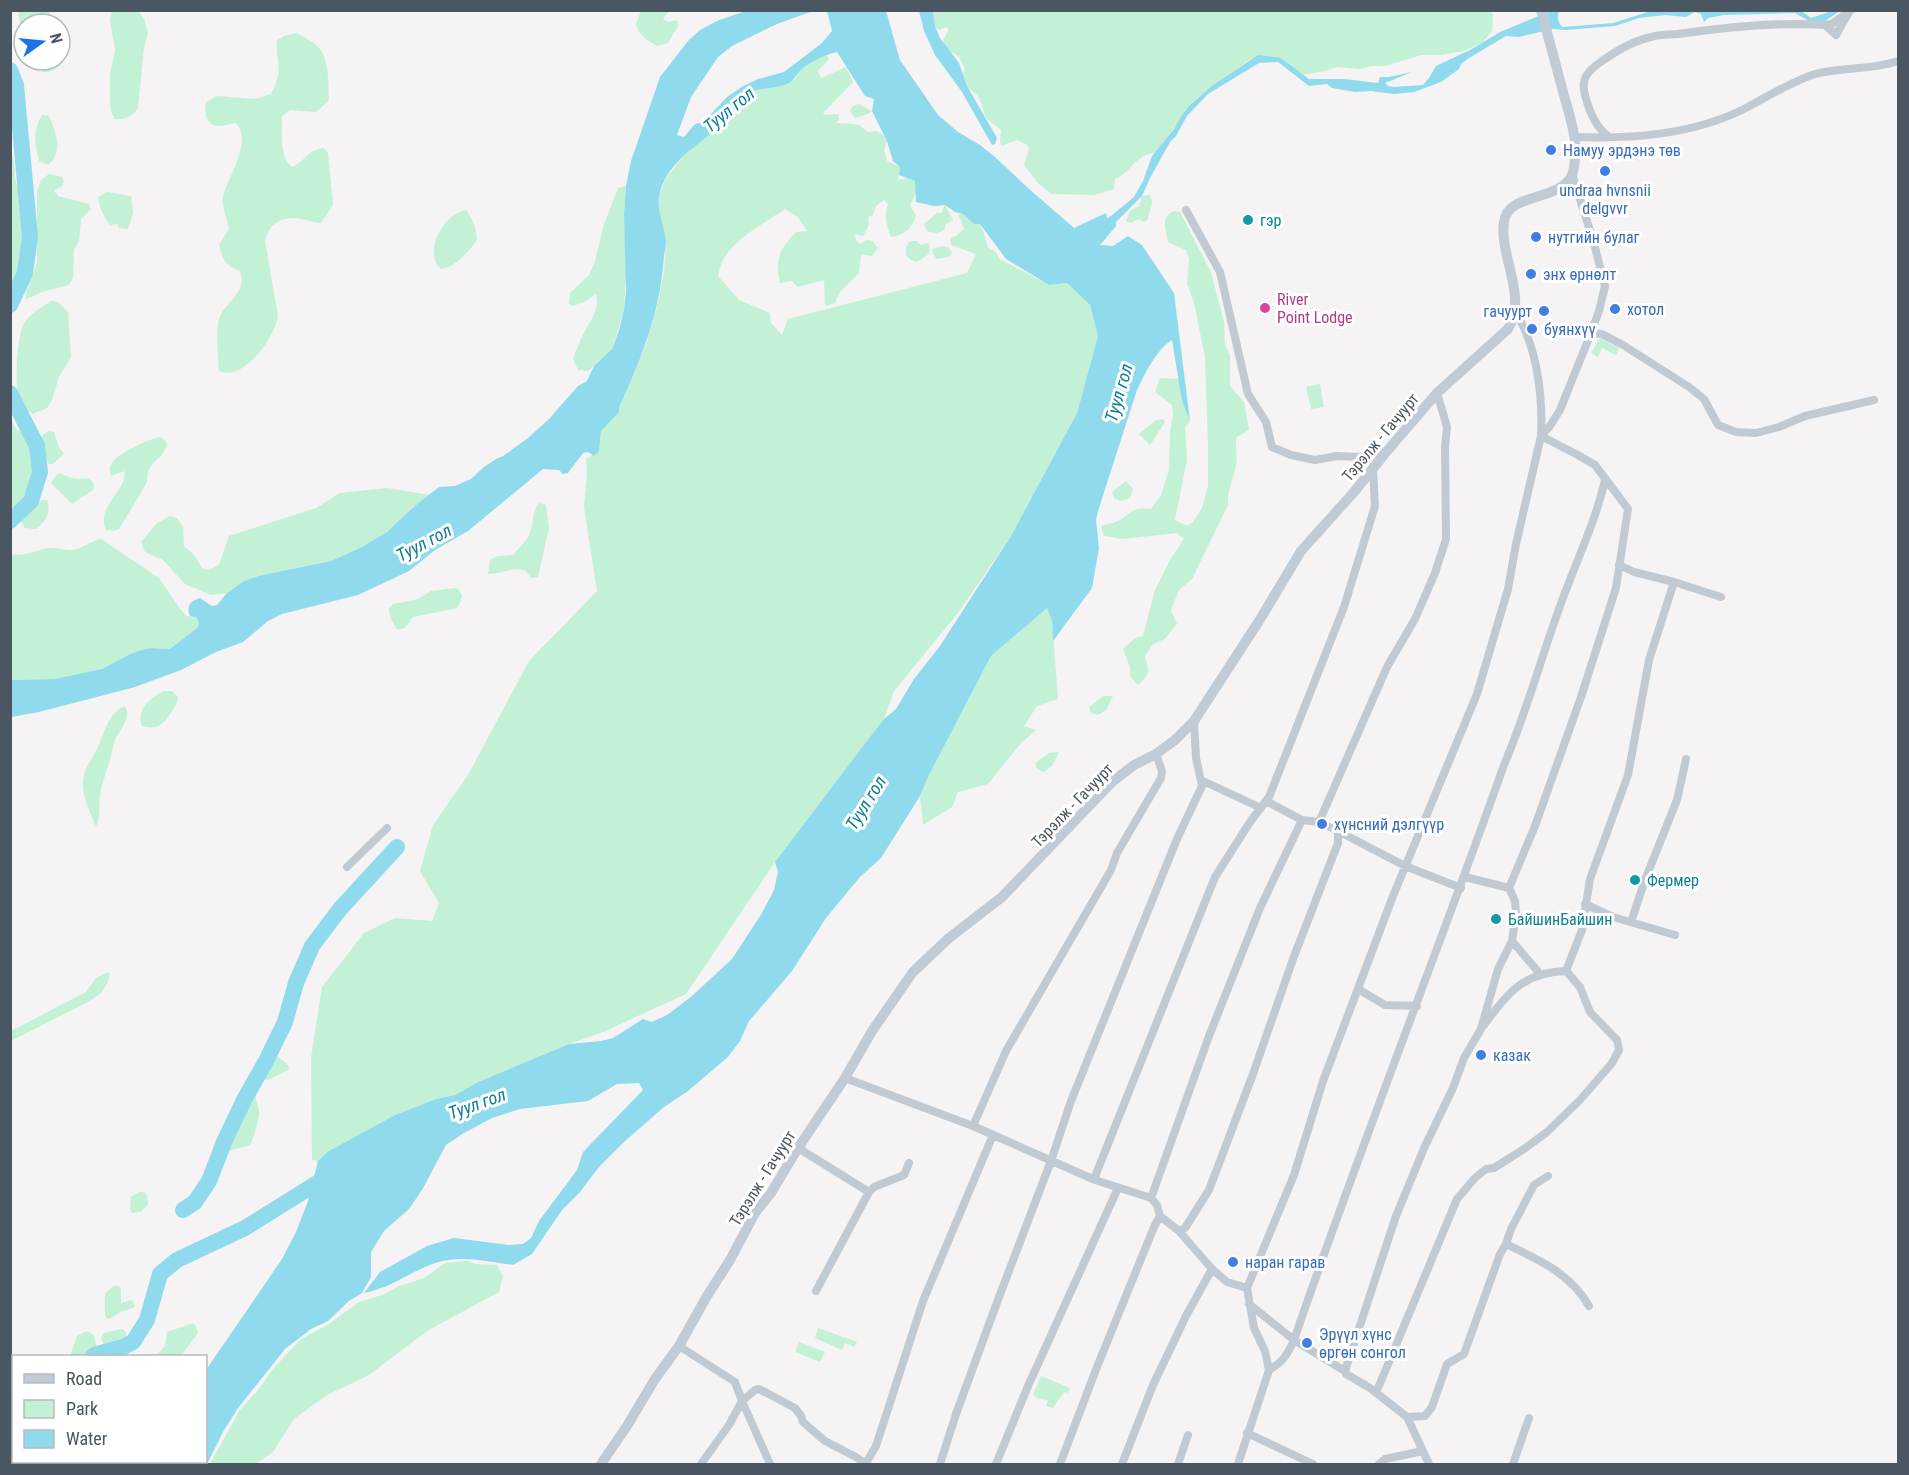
<svg xmlns="http://www.w3.org/2000/svg" width="1909" height="1475" font-family="'Roboto Condensed',sans-serif">
<style>
.green{fill:#c3f1d5}
.water{fill:#90daee}
.lines{fill:none;stroke-linecap:round;stroke-linejoin:round}
.river{stroke:#90daee;stroke-width:16}
.street{stroke:#c1cad2;stroke-width:8}
.secondary{stroke:#c1cbd6;stroke-width:10}
.shop-dot{fill:#3f7fe0;stroke:#fff;stroke-width:2}
.culture-dot{fill:#0f9aa8;stroke:#fff;stroke-width:2}
.hotel-dot{fill:#d1479c;stroke:#fff;stroke-width:2}
.labels{text-anchor:middle;stroke-width:6;stroke-linejoin:round;paint-order:stroke}
.shop-label{font-size:16px;fill:#366cbe;stroke:#fff;text-anchor:start}
.culture-label{font-size:16px;fill:#0d838f;stroke:#fff;text-anchor:start}
.hotel-label{font-size:16px;fill:#b23c85;stroke:#fff;text-anchor:start}
.street-label{font-size:16px;fill:#4a5661;stroke:#fff}
.water-label{font-size:18px;font-style:italic;fill:#0c7c9b;stroke:#fff}
</style>
<rect width="100%" height="100%" fill="#f5f3f3"/>
<!-- green -->
<path class="green" d="M1487,10l6,4 -1,17 -9,11 -19,9 -23,4h-20l-36,11h-14l-10,3 -24,-2 -12,4 -23,4 -21,-17h-29l-39,27 -23,20 -33,47c-26,5 -22,18 -42,27l-1,10 -20,6 -43,-1 -13,-11 -14,-18 5,-16 -2,-4 -10,-5 -16,6 -1,-5 1,-11 -15,-12 -7,-21 -12,-11 -4,-13 2,-4 -6,-12c-8,-8 -11,-1 -16,-17l6,-10 -3,-3 -7,3 -4,-4 -2,-15z
M18,11h32v6l5,7h-31v12l-3,-8z
M112,11h26l6,8 4,14 -4,15 -6,60c-6,9 -13,12 -24,11l-3,-8 -1,-11v-27l5,-22 -5,-31z
M641,11h28l-6,8 5,3 9,-2 1,6 -10,17 -11,3 -10,-6 -8,-8 -3,-8z
M60,31c23,30 -21,58 -27,29h27z
M296,33c7,4 17,8 22,14 12,12 10,37 11,53l-13,12 -26,-2 -8,6c0,16 -3,42 10,51 14,-6 15,-17 32,-19l4,5 5,52 -12,18c-8,0 -11,-3 -19,-4 -19,-4 -33,4 -37,22l13,75c-3,21 -34,66 -59,55 -1,-10 -3,-44 0,-52 7,-19 29,-26 21,-48 -16,-6 -16,-10 -21,-26l10,-16c-2,-10 -8,-24 -6,-33 5,-19 30,-55 13,-73 -6,0 -10,3 -16,3 -14,1 -16,-13 -14,-24l11,-6 38,3 16,-5c13,-24 5,-29 6,-54l7,-4z
M827,55l2,4 -11,12 3,7 25,-11 7,15 -30,31 2,2 14,-1v6l-4,3 17,1 7,1 9,7 9,-1 6,4 4,6 -3,9 3,11 13,6 -2,13 8,-2 9,3 1,12 -6,12 6,10c-3,13 -12,20 -25,22 -4,-11 -8,-22 -3,-33l-4,-4 -8,6 -3,9 -5,2 1,8 -6,11 -8,-2 1,6 4,4 6,-4 7,1 5,7 -6,8 -11,-2 -2,19 -20,20 -4,10 -10,3 -1,-26 -26,7 -6,-6 -12,2c-5,-25 -1,-33 16,-51l11,-1 -9,-14 -13,-8c-19,13 -53,31 -63,53 -2,4 -3,10 -4,14l21,24 31,13 1,10 11,12 6,-16 179,-46 9,-19 -25,-9 -1,-7 6,-2 8,-7 -6,-15h5l11,9 7,1 7,24 7,3 5,8 49,26 18,-2 23,22 8,31 -21,77 -66,123 -53,77 -64,78 -10,28 -109,143 -89,132 -83,38 -34,12 -91,38 -23,13 -19,4 -41,16 -68,37 -9,9 -6,-1 -1,-102 11,-71 42,-54 31,-15 37,3 7,-18 -19,-32 13,-46 35,-50 61,-114 68,-70 -13,-84 3,-33 -1,-15 13,-8 2,-20 18,-24 16,-35 12,-30 10,-36 7,-33 2,-32 -7,-27v-17l6,-17 11,-15 16,-17 28,-22 16,-15 10,-15 12,-6 31,-7 6,-4 4,-8 18,-12z
M858,104l14,7 -2,2 -15,5 -5,-7 2,-4z
M42,115l7,1c7,16 15,36 -1,49l-9,-4c-4,-18 -7,-29 3,-46z
M11,154c5,8 3,13 4,22 0,7 5,15 7,23 8,31 3,69 -11,98z
M49,174l13,3 2,5 -2,4 -8,5 4,5 31,8 2,5 -10,10 -2,22 -5,9 -1,28 -4,7 -24,6 -19,8v-6l11,-30v-72l4,-11z
M626,186l-2,28 2,58 -2,38 -12,39 -24,22 -10,-1 -5,-11c3,-8 6,-16 10,-24 6,-13 18,-26 13,-41l-10,7 -13,5 -4,-2 1,-11 19,-18 6,-13 8,-35 15,-39z
M107,192l24,4 2,17 -5,16 -9,-1 -2,-4 -7,1c-6,-8 -11,-18 -12,-28z
M1150,195c5,10 -1,14 -2,24l-4,3 -6,-3 -7,4 -5,-2 4,-10 9,-5 3,-10z
M945,205l8,15 -7,4 -2,6 -7,4 -10,-3 -3,-7 13,-11h4z
M466,210c7,9 10,18 11,30 -8,11 -21,27 -36,29 -19,-16 3,-56 25,-59z
M1174,211l6,1 31,60 13,50 1,23 5,10v31l14,16 5,28 -12,7c-3,10 1,19 -1,29 -3,14 -9,25 -8,39l-36,74 -13,11 -8,20 6,14 -12,15 -12,5 -8,12c4,15 6,18 -7,29l-8,-9v-9l-7,-18 12,-11 8,-2 12,-46 16,-32 13,-19 -7,-6 -55,6 -18,-3 -3,-10c6,-2 14,-3 19,-6 13,-9 13,-13 31,-11l10,-14 8,-25 1,-39 3,-16 -1,-10 -17,-13 5,-14 19,1 3,22 8,20 -5,6 2,33 -12,60 12,6 6,-4 9,-14 6,-22v-41l-3,-88 -11,-54 -7,-19 2,-25 -3,-9 -18,-8c-2,-12 -8,-26 6,-31z
M910,241h6l5,4 8,-2 1,5 -1,6 -12,8 -6,-2 -5,-5v-8z
M943,246l7,3 2,4 -4,4 -11,2 -4,-5 -1,-5z
M51,301l7,1 10,10 3,45 -12,20 -7,23 -5,8 -15,6c-5,-5 -10,-12 -13,-19 -5,-12 -1,-58 4,-70 6,-11 18,-17 28,-24z
M1600,338l19,10 -3,7 -14,-7 -4,9 -7,-4z
M1320,384l4,23 -13,2 -5,-22z
M10,417l6,12c24,10 20,43 11,62 -4,8 -10,13 -16,17z
M1163,419l2,3 -15,23 -11,-11 17,-14z
M49,431l5,1 5,15 5,7 -11,10h-5l-7,-26 3,-4z
M160,437l6,4 1,5 -5,9 -9,8 -5,8 -1,11 -5,9 -23,38 -6,2 -7,-1c-11,-23 23,-41 18,-59l-13,5c-1,-4 -2,-6 -1,-10 5,-12 37,-26 50,-29z
M58,473c6,1 9,4 14,5 10,3 17,-4 22,7l-1,5 -21,14 -21,-21z
M1126,481l7,8 -3,9 -9,3 -7,-3 -2,-6z
M387,488l43,7 -20,14 -23,23 -25,15 -31,14 -73,15 -14,5 -17,12 -7,1 -9,1 -26,-11 -22,-24 -18,-8 -4,-10 16,-19 13,-7 7,2 6,9 1,19 10,9 9,14 6,1 10,-5 10,-29 87,-28 24,-15z
M42,500h5c5,12 -2,22 -11,29l-11,-1 -4,-6 2,-6z
M540,503l6,2 3,23 -11,49 -7,1 -5,-7c-13,-5 -24,3 -38,3l2,-14 8,-4 15,-1c5,-6 13,-13 16,-20 6,-12 2,-26 11,-32z
M101,539l58,39 22,32 6,6 10,2 2,6 -2,4 -27,21 -19,-1 -21,6 -28,15 -20,5 -27,5 -44,1 -1,-126c17,3 24,-4 39,-6 8,-1 16,3 24,2 10,-2 18,-9 28,-11z
M454,588l4,1 4,6 -1,6 -4,7 -44,9c-4,6 -8,14 -16,12 -5,-7 -8,-13 -8,-21l4,-4 25,-5 13,-8z
M1047,607l5,14 6,78 -21,7 -13,20 12,4 -15,13 -33,41 -30,8 -6,15 -29,18 -3,-29 9,-21 62,-119z
M165,691h7l6,6c-1,7 -3,9 -6,14 -8,13 -13,19 -30,15 -6,-16 8,-29 23,-35z
M1103,696h10l-7,14 -8,5 -7,-2 -2,-6z
M125,706c7,12 -5,23 -10,34 -3,7 -3,15 -6,23 -3,10 -7,20 -9,31 -1,9 0,19 -2,28l-1,3h-2c-5,-14 -14,-30 -12,-46 2,-11 9,-20 14,-30 7,-15 11,-37 28,-43z
M1059,752l-7,14 -8,6 -7,-3 -2,-6 14,-10z
M108,972l2,3 -2,7 -7,11 -13,9 -77,39v-10l75,-39 10,-14z
M275,1054l13,11 1,5 -21,10 -4,-1c0,-9 5,-18 11,-25z
M249,1090l5,2c1,7 5,13 5,20 1,5 -6,28 -9,33l-35,10c-7,-14 12,-27 17,-39 3,-7 1,-17 8,-23 3,-2 6,-2 9,-3z
M139,1192h5l3,3 1,9 -7,8 -9,1 -2,-4 1,-12z
M467,1261l9,3 21,1 6,11 -4,16 -72,39 -58,44 -42,20 -33,24 -21,33 -17,12h-46l29,-53 19,-21 15,-21 28,-30 28,-15 30,-22 26,-8 14,-8 25,-8 21,-15z
M113,1286h5l3,2v15l11,-3 3,6c-5,5 -10,3 -16,7 -5,2 -6,5 -12,6l-2,-4v-21z
M193,1323l3,3 2,7 -17,23h-25l9,-10 2,-14z
M818,1328l39,14 -3,5 -9,-4 -3,7 -27,-12z
M122,1329l4,3v7l-17,6 -6,-2 -2,-5 2,-5z
M86,1331l8,4 3,14 -9,7h-18l7,-20z
M799,1342l26,10 -5,10 -25,-10z
M1041,1376l29,12 -2,5 -4,-1 -11,16 -7,-2 2,-6 -9,-1 -6,-4z"/>
<!-- water -->
<path class="water" d="M1732,10l15,2 53,-2 11,8 21,-7h8l-15,10 -9,1 -7,-1 -14,-8 -71,2 -16,3 -4,4 -3,-8 -6,-2 -9,5 -21,-2 -26,3 -24,8 -49,4 -13,-1 -34,8 -13,-1 -37,22 -8,6 -2,5 -18,13 -27,10 -20,2 -23,-3 -16,1 -23,-4 -5,-4 -18,2 -31,-24 -19,1 -51,31 -21,22 -11,20 -6,6 -20,36 -8,18 -26,26v4l-16,19 13,1 15,-10 14,9 32,48 16,128 -8,-20 -10,-61c-16,10 -27,34 -35,50l-39,121 -2,9 3,28 -7,40 -39,53 -1,-20 -5,-13 -56,48 -62,119 -9,21 -39,62 -21,19 -34,41 -34,53 -43,50 -9,20 -12,16 -40,34 -24,16 -40,35 -25,25 -19,25 -18,18 -30,44 -19,11c-31,-4 -57,-12 -88,2 -21,9 -38,22 -61,26l16,-21 47,-26 27,-8 55,7 14,-1 8,-6 8,-17 38,-51 6,-18 60,-62 -4,-7 -22,1 -29,17 -68,8 -28,9 -28,15 -18,12 -24,45 -13,19 -25,22 -13,21v25l-9,16 -13,8 -21,20 -17,8 -26,20 -47,59 -15,24 -16,32h-81l7,-2h73v-92l76,-111 14,-27 12,-31 10,-40 9,-9 68,-37 41,-16 19,-4 23,-13 91,-38 32,-3 12,-3 30,-19 9,3 15,-7 25,-19 40,-37 30,-46 12,-23 4,-18 -3,-10 95,-125 14,-18 12,-10 18,-30 26,-33 71,-110 66,-123 21,-77 -8,-31 -23,-22 -18,2 -43,-26 -26,-35h-6l-11,-10 -8,-2 -10,-7 -11,1 -18,-4 -1,-21 -16,-6 1,-8 -7,-6 -6,-20 -15,-30 2,-12 -9,-3 -28,-44c-13,3 -25,9 -36,18 -5,4 -6,10 -12,13 -12,7 -33,3 -43,13 -2,2 -3,5 -4,8 -6,7 -13,13 -19,19 -24,23 -58,39 -64,74 -2,16 6,30 7,45 0,4 -1,9 -2,13 -3,54 -22,104 -45,152v5l-18,19 -2,20 -5,5 -6,-4 -5,1 -15,20 -5,1 -4,-4 -16,-1 -75,62 -33,19 -26,21 -51,24 -76,19 -14,7 -25,21 -27,10 -35,18 -46,17 -96,25 -28,5v-37l44,-1 47,-10 28,-15 12,-4 9,-2 19,1 27,-21 2,-4 -2,-6 -7,-2c-4,-10 0,-15 10,-18l12,8 5,-1 10,-12 17,-12 14,-5 73,-15 31,-14 25,-15 24,-23 28,-22 16,-1 16,-7 13,-12 12,-8 7,-3 25,-18 21,-19 29,-33 9,-5 7,-15 18,-17 7,-19 5,-20 2,-19 -2,-77 2,-28 5,-25 29,-84 28,-36 12,-11 19,-10 27,-9h67l-36,13 -45,22 -14,11 -27,40 -14,38 7,2 10,-12 7,-3 10,-8 16,-17 16,-11 15,-7 26,-7 38,-29 10,-12 -5,-20h59l14,49 38,55 20,17 22,13 15,12 33,31 46,40 32,-15 1,5 4,-2 23,-19 9,-16 9,-25 22,-27 8,-14 8,-10 23,-20 45,-30 23,3 28,21h35l34,4 2,-6h9l23,-5 -27,11 3,3 6,1 29,-2 6,-7 7,-12 34,-16 30,-18 51,-21h8c-2,5 -1,13 4,16l50,-4 38,-12z
M919,11h14l2,15 5,12 19,25 8,23 30,52 -2,6 -3,1 -30,-53 -27,-37 -11,-24z"/>
<g class="lines">
<!-- river -->
<path class="river" d="M10,70l6,15 14,152 -5,36 -15,32
M10,393l27,53 3,26 -9,29 -21,20
M183,1210l12,-8 14,-21 16,-41 19,-40 22,-39 19,-39 11,-39 16,-37 28,-37 57,-62
M93,1356l4,-2 26,-7 10,-5 14,-22 13,-46 17,-14 68,-32 85,-53
M21,1464l1,-2"/>
<!-- street -->
<path class="street" d="M1825,25l11,10 12,-21
M1575,137c56,2 115,-2 167,-27 23,-12 45,-26 70,-35 28,-9 58,-4 86,-14
M1609,137c-14,-10 -20,-26 -24,-42 -5,-17 4,-25 17,-34 14,-10 31,-20 49,-24 9,-3 18,-2 27,-3 49,-7 97,-12 147,-9l7,-1 19,-14
M1186,210l34,62 28,122 18,28 6,25 19,8 24,5 22,-4 21,1 29,-6
M1591,333l11,1 21,11 66,42 15,12 14,26 18,7 20,1 23,-6 26,-11 69,-16
M1674,582l47,15
M1201,780l60,28
M1266,801l36,19
M1338,831l67,35 56,22
M347,867l40,-39
M1465,877l44,11
M1585,904l28,13 62,18
M1631,922l14,-42 32,-80 9,-41
M1512,941l28,33
M1358,989l27,16 32,1
M1484,1025c23,-32 40,-53 82,-54
M845,1078l128,48 122,54
M973,1126l33,-75 105,-181 6,-17 44,-75 1,-7 -6,-17
M798,1148l71,44 -53,99
M869,1192l5,-5 30,-12 5,-12
M1151,1198l-56,-18 1,-6 119,-297 35,-55 19,-25 75,-190 31,-101 -2,-36
M1179,1231l-19,-15 -3,-11 -6,-7 58,-162 51,-128 42,-88 17,2
M1506,1244c32,15 65,30 83,62
M1247,1288l-20,-6 -15,-13 -33,-38 6,-3 24,-38 44,-116 40,-115 45,-116v-12l-19,-9 68,-155 28,-48 20,-46 11,-34 -1,-92 2,-20 -10,-34
M1249,1304l45,36c-6,14 -12,23 -25,30
M679,1346l56,36 7,19 -13,24 -28,39
M1345,1371l-51,-31c66,-193 142,-383 210,-575 22,-51 36,-104 55,-156 15,-43 36,-85 46,-129
M1376,1393l81,-194 18,-21 11,-9 8,-1 30,-19 23,-17 33,-32 32,-37 7,-13 -2,-10 -27,-28 -10,-25 -14,-16 16,-41 8,-51 38,-104 21,-115 25,-78 -40,-10 -15,-7
M1407,1417l18,-1 7,-9 15,-43 17,-10 36,-100 6,-10 5,-15 23,-44 14,-9
M1247,1433l66,31
M866,1463l10,-17 47,-145 70,-166
M770,1464l-28,-63 13,-11 4,-1 36,19 6,8 2,6 22,19 31,16 10,7
M940,1464l16,-50 43,-117 52,-136 20,-60 106,-262 25,-53 -6,-28 -2,-37
M996,1464l32,-78 90,-198
M1060,1464l37,-97 57,-140 6,-11
M1122,1464l31,-79 33,-69 26,-47
M1178,1464l10,-29
M1238,1464l31,-94 -4,-19 -11,-23 -7,-40 47,-113 29,-94 70,-185 84,-202 31,-105 8,-45 25,-108 9,-10 10,-16 31,-77 8,-22 6,-25 -12,-46 -21,-66
M1379,1464l6,-5 38,-8
M1429,1464l-22,-47 -37,-29 -24,-14 -1,-3 51,-155 29,-70 28,-58 11,-30 17,-29 17,-60 14,-28 4,-28 -1,-12 -6,-13 26,-62 46,-129 35,-109 12,-79 -33,-44 -19,-11 -35,-18c2,-41 -4,-90 -26,-125
M1513,1464l16,-46"/>
<!-- secondary -->
<path class="secondary" d="M601,1464l26,-38 28,-47 24,-33 28,-50 23,-36 25,-47 16,-20 27,-45 47,-70 27,-47 41,-59 36,-34 53,-41 110,-115 22,-17 22,-11 19,-14 19,-19 65,-100 42,-70 53,-59 33,-41 50,-58 71,-64c20,-33 -9,-73 -4,-107 3,-28 50,-21 66,-43 5,-8 6,-26 5,-36 -1,-15 -6,-30 -10,-44 -8,-30 -16,-59 -24,-89"/>
</g>
<!-- markers -->
<g class="shop-dot">
<circle cx="1551" cy="150" r="6"/>
<circle cx="1605" cy="171" r="6"/>
<circle cx="1536" cy="237" r="6"/>
<circle cx="1531" cy="274" r="6"/>
<circle cx="1615" cy="309" r="6"/>
<circle cx="1544" cy="311" r="6"/>
<circle cx="1532" cy="329" r="6"/>
<circle cx="1322" cy="824" r="6"/>
<circle cx="1481" cy="1055" r="6"/>
<circle cx="1233" cy="1262" r="6"/>
<circle cx="1307" cy="1343" r="6"/>
</g>
<g class="culture-dot">
<circle cx="1248" cy="220" r="6"/>
<circle cx="1635" cy="880" r="6"/>
<circle cx="1496" cy="919" r="6"/>
</g>
<circle class="hotel-dot" cx="1265" cy="308" r="6"/>
<g class="labels">
<!-- shop labels -->
<g class="shop-label">
<text x="1563" y="156">Намуу эрдэнэ төв</text>
<text x="1605" y="196" text-anchor="middle">undraa hvnsnii<tspan x="1605" dy="18">delgvvr</tspan></text>
<text x="1548" y="243">нутгийн булаг</text>
<text x="1543" y="280">энх өрнөлт</text>
<text x="1627" y="315">хотол</text>
<text x="1532" y="317" text-anchor="end">гачуурт</text>
<text x="1544" y="335">буянхүү</text>
<text x="1334" y="830">хүнсний дэлгүүр</text>
<text x="1493" y="1061">казак</text>
<text x="1245" y="1268">наран гарав</text>
<text x="1319" y="1340">Эрүүл хүнс<tspan x="1319" dy="18">өргөн сонгол</tspan></text>
</g>
<!-- culture labels -->
<g class="culture-label">
<text x="1260" y="226">гэр</text>
<text x="1647" y="886">Фермер</text>
<text x="1508" y="925">БайшинБайшин</text>
</g>
<!-- hotel labels -->
<g class="hotel-label">
<text x="1277" y="305">River<tspan x="1277" dy="18">Point Lodge</tspan></text>
</g>
<!-- street labels -->
<g class="street-label">
<text transform="translate(1380 437) rotate(-50)" y="6">Тэрэлж - Гачуурт</text>
<text transform="translate(1072 805) rotate(-46)" y="6">Тэрэлж - Гачуурт</text>
<text transform="translate(762 1178) rotate(-58)" y="6">Тэрэлж - Гачуурт</text>
</g>
<!-- water labels -->
<g class="water-label">
<text transform="translate(729 110) rotate(-39)" y="6">Туул гол</text>
<text transform="translate(1119 393) rotate(-74)" y="6">Туул гол</text>
<text transform="translate(424 543) rotate(-28)" y="6">Туул гол</text>
<text transform="translate(866 803) rotate(-58)" y="6">Туул гол</text>
<text transform="translate(477 1104) rotate(-20)" y="6">Туул гол</text>
</g>
</g>
<!-- border -->
<rect width="1909" height="1475" fill="none" stroke="#4a5661" stroke-width="24"/>
<!-- legend -->
<rect x="12" y="1355" width="195" height="108" fill="#ffffff" stroke="#b7bbc0" stroke-width="1.5"/>
<rect x="24" y="1374" width="30" height="9" fill="#c1cbd6" stroke="#b7bbc0" stroke-width="1.5"/>
<text x="66" y="1385" font-size="18" fill="#4a5661">Road</text>
<rect x="24" y="1400" width="30" height="18" fill="#c3f1d5" stroke="#b7bbc0" stroke-width="1.5"/>
<text x="66" y="1415" font-size="18" fill="#4a5661">Park</text>
<rect x="24" y="1430" width="30" height="18" fill="#90daee" stroke="#b7bbc0" stroke-width="1.5"/>
<text x="66" y="1445" font-size="18" fill="#4a5661">Water</text>
<!-- north arrow -->
<g transform="translate(42 42) rotate(75)"><circle r="28" fill="#ffffff" stroke="#b7bbc0" stroke-width="1.5"/>
<path d="M0-4.5L10 22L0 15L-10 22Z" fill="#1a73e8"/>
<text y="-9" font-size="16" font-weight="bold" text-anchor="middle" fill="#4a5661">N</text>
</g>
</svg>
